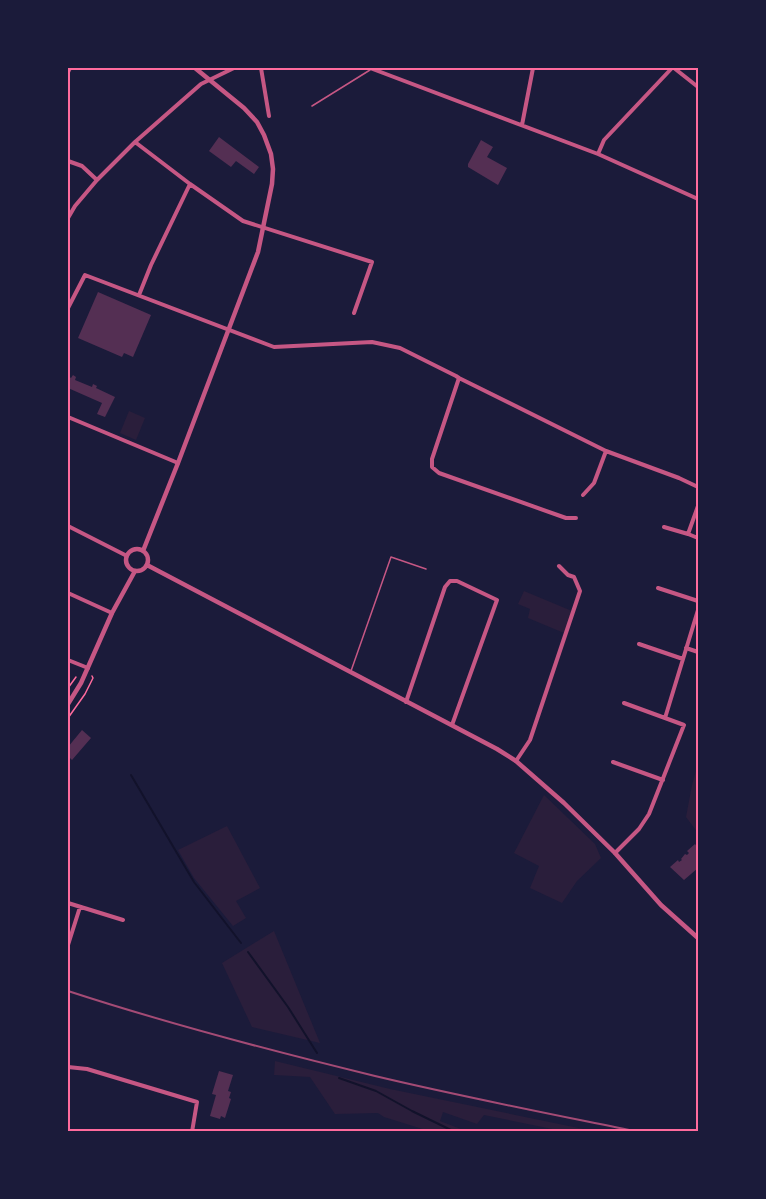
<svg xmlns="http://www.w3.org/2000/svg" width="766" height="1199" font-family="'Libre Baskerville',serif">
<style>
.green{fill:#2a1e3b}
.lines{fill:none;stroke-linecap:round;stroke-linejoin:round}
.stream{stroke:#12122b;stroke-width:2}
.building{fill:#542f53}
.path{stroke:#ff6b9d;stroke-width:1.5}
.service{stroke:#c65784;stroke-width:1.5}
.minor{stroke:#c65784;stroke-width:4}
.tertiary{stroke:#c65784;stroke-width:4.5}
.rail{stroke:#a44b75;stroke-width:2}
.neatline{fill:none;stroke:#ff6b9d;stroke-width:2}
</style>
<rect width="100%" height="100%" fill="#1b1b3a"/>
<!-- green -->
<path class="green" d="M129,411l16,7 -9,22 -16,-7z
M524,591l48,20 -8,22 -36,-15 2,-9 -12,-5z
M698,764v69l-12,-16 6,-32z
M544,795l51,49 6,14 -24,23 -15,22 -32,-15 9,-22 -25,-13z
M227,826l33,62 -24,13 10,17 -13,8 -39,-48 -16,-28z
M274,931l46,112 -68,-16 -30,-64z
M275,1061l115,28 203,42h-31l-78,-16 -7,9 -34,-12 -3,9 26,10h-37l-45,-14 -6,-4 -43,1 -25,-37 -36,-2z"/>
<g class="lines">
<!-- stream -->
<path class="stream" d="M131,775l63,107 47,61
M248,952l40,55 29,46
M339,1078l37,13 36,20 43,21"/>
</g>
<!-- building -->
<path class="building" d="M219,137l40,30 -5,7 -18,-13 -5,6 -22,-16z
M481,140l12,7 -6,10 20,11 -9,17 -30,-18v-3z
M98,292l53,23 -18,42 -9,-4 -2,4 -44,-19z
M73,375l3,2 -1,3 17,7 1,-3 4,2 -1,2 19,9 -10,20 -8,-3 5,-11 -34,-15v-12l3,2z
M82,730l9,8 -19,22 -4,-4v-9z
M695,844l3,4v20l-14,12 -14,-13 8,-7 1,2 3,-2 -1,-1 4,-5 2,1 2,-2 -2,-2z
M219,1071l14,4 -5,16 3,1 -2,6 2,1 -6,19 -4,-2 -1,3 -10,-3 6,-21 -4,-1z"/>
<g class="lines">
<!-- path -->
<path class="path" d="M68,688l8,-11
M68,718l17,-24 8,-16 -1,-2"/>
<!-- service -->
<path class="service" d="M312,106l58,-36
M351,671l40,-114 35,12"/>
<!-- minor -->
<path class="minor" d="M261,68l8,48
M370,68l228,86 100,45
M674,68l24,19
M68,72l2,-4
M522,125l11,-57
M135,142l55,42 53,37 129,41 -18,51
M598,154l6,-14 68,-72
M68,161l14,5 15,14
M68,218l7,-12 22,-26 38,-38 66,-58 33,-16
M139,295l12,-30 39,-81
M68,308l17,-33 189,72 98,-5 28,6 56,28 3,2 147,73 73,27 19,9
M459,378l-27,81v8l7,6 127,45h10
M68,417l110,46
M583,495l11,-12 12,-32
M698,506l-10,28 10,4
M68,526l59,30
M664,527l24,7
M658,588l40,13
M68,593l44,20
M639,644l44,15
M686,648l12,4
M68,660l20,8
M406,702l39,-115 5,-6h7l40,19 -45,125
M624,703l41,15
M516,761l14,-21 50,-149 -6,-14 -6,-2 -9,-9
M613,762l50,18
M615,853l24,-24 10,-15 35,-89 -19,-7 33,-108
M68,903l55,17
M68,945l12,-38
M68,1067l19,2 110,33 -5,30"/>
<!-- tertiary -->
<path class="tertiary" d="M126 560a11 11 0 1 1 22 0a11 11 0 1 1-22 0Z
M143,551l35,-88 80,-211 14,-68 1,-15 -2,-15 -7,-19 -7,-13 -13,-14 -49,-40
M147,565l350,184 19,12 48,42 51,50 46,52 37,33
M68,704l13,-21 31,-70 23,-42"/>
<!-- rail -->
<path class="rail" d="M68,991c101,33 204,60 307,85 88,21 176,38 264,56"/>
</g>
<!-- border -->
<rect width="766" height="1199" fill="none" stroke="#1b1b3a" stroke-width="138"/>
<rect x="69" y="69" width="628" height="1061" class="neatline"/>
</svg>
